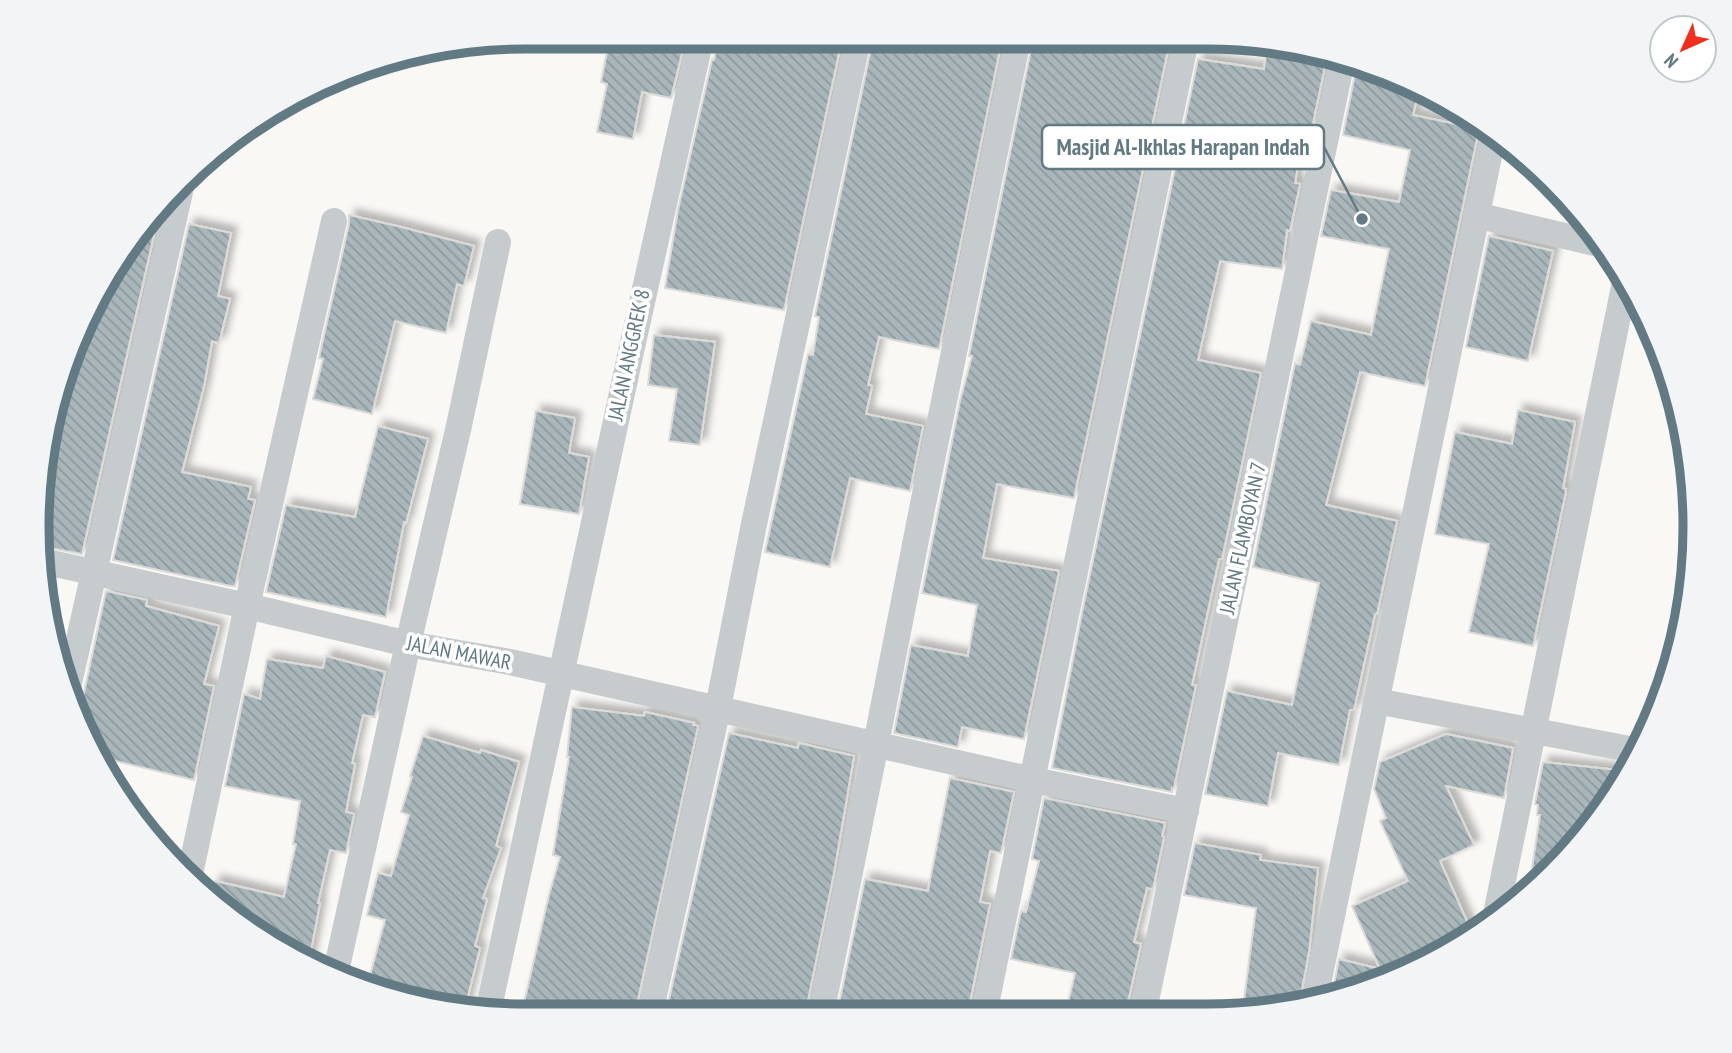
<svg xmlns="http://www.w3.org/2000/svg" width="1732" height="1053" font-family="'PT Sans Narrow',sans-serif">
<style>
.building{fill:url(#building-back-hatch);stroke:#dadad8;stroke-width:2;filter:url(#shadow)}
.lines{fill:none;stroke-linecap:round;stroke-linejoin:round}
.minor{stroke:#c6cbce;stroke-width:26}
.labels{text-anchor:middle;stroke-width:7;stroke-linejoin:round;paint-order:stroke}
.street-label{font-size:21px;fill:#617a83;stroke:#fff}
.rim{fill:none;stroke:#617a83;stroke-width:9}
.leader{fill:none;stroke:#617a83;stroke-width:2.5}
.callout-dot{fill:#617a83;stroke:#fff;stroke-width:2.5}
.callout{fill:#fff;stroke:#617a83;stroke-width:2.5}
.callout-label{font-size:23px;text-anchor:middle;font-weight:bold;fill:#617a83}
</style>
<defs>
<pattern id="building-back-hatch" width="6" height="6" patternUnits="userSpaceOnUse" patternTransform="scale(1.75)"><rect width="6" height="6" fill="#a9b6ba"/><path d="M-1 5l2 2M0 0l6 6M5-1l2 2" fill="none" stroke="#8d999d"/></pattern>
<filter id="shadow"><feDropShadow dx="6" dy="-6" stdDeviation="3.5" flood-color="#0004"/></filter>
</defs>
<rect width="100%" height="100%" fill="#f9f8f5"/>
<!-- building -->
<path class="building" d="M610,37l59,1 -3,11 16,4 -11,45 -29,-6 -9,47 -36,-7 10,-48 -6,-2z
M719,38l123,1 -58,271 -119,-22 13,-78 34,-150h2z
M873,39h129l-63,310 -60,-12 -11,48 4,1 -6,28 57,12 -13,65 -60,-13 -20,89 -65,-15 43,-198 5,1 6,-38 -4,-1z
M1033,40h137l-96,458 -77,-14 -14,74 76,13 -35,168 -62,-12 -4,20 -64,-14 17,-88 57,11 9,-51 -55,-12 38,-192 12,-45h-3z
M1268,41l59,15 -15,72 -8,-2 -9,57 5,1 -10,47 -3,-1 -5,39 -62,-8 -22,99 63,13 -39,186h-3l-27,126h4l-22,103h-2v4l-120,-24 30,-155 116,-554 66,10z
M1357,64l36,10 26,15 -6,26 66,14 -54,257 -65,-14 -34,133 71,16 -20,93h-2l-21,96h-4l-11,55 -61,-12 -10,53 -63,-12 22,-103 65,14 27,-122 -66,-16 42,-204 5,2 11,-44 60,14 18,-86 -68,-13 10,-46 68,12 11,-52 -67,-15z
M349,215l52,12 73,19 -10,40 -7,-2 -11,49 -51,-12 -23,93 -59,-15 10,-40 -4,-1 30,-134z
M155,217h3l-76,337 -42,-8 -3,-20 19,-118h4l13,-59 47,-95z
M189,224l42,9 -13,63 12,3 -11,44 -7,-2 -8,45 -22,86 69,15 -3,12 7,1 -20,86h-4l-118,-26z
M1489,236l64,15 -25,110 -62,-14z
M654,335l61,7 -15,103 -31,-4 8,-52 -29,-4z
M1518,410l57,12 -12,66 3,1 -1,7 -32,150 -64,-14 20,-88 -54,-10 20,-102 57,12z
M536,411l39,7 -6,35 20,4 -10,57 -59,-10z
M378,426l50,13 -22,84 -2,-1 -18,95 -120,-25 20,-87 69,12z
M106,591l41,9 -1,6 73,20 -15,58 10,2 -20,94 -95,-23 -20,-41z
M326,656l59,16 -10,45 -12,-2 -11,48 3,1 -9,48 8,2 -8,39 -16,-3 -12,53h2l-11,58 -80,-46 -18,-18 4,-16 69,16 12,-53h-3l7,-43 -75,-15 19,-92 16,5 7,-40 56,9z
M572,707l72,9 1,-4 49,11 -1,2 5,1 -63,287h-40l-27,-7 -1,7 -45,-1 27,-117 11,-38 -7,-2 16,-98h-2z
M729,733l69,15 1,-5 55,13 -20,117 -28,137 -4,-1 -1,4h-135z
M1446,734l67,14 -9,50 -58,-12 28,59 -34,16 33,74 -23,16 -119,49 8,-41 41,10 -28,-63 56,-25 -28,-60 6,-3 -12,-29 6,-27z
M423,736l57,17 1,-3 38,12 -23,84 5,2 -18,50 4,1 -12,47 5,2 -16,64 -97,-25 18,-67 -18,-5 11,-42 13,3 18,-61 -8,-3 11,-35 -2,-1z
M1543,762l84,9 -33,53 -43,47 -19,-3 8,-53h-3l1,-10 -3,-1z
M950,778l64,14 -13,61 -11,-2 -10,51 10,2 -20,98h-1l-1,12h-131l28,-135 63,12z
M1044,798l121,25 -3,13 2,1 -11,52 -6,-1 -13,54 7,2 -16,71 -56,-1 1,-5 -3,-1 8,-35 -64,-14 10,-48 5,1 13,-51 -7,-2z
M1195,843l66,12 -1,5 58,8 -9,84 -10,53 -8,1 -47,-6 12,-92 -72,-13z"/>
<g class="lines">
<!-- minor -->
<path class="minor" d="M1476,215l127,30
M42,561l205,45 161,38 102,18 523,118 153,31
M67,692l113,-500
M1376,701l264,50
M190,874l57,-268 87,-385
M1495,919l131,-642
M335,976l73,-332 50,-214 40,-188
M1314,1003l180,-871
M488,1012c71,-325 139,-650 213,-974
M650,1013l68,-305 36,-184 104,-485
M821,1014l55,-270 47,-240 95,-465
M984,1014l83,-404 119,-570
M1143,1015l199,-955"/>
</g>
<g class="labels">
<!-- street labels -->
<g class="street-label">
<text transform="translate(629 355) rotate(-78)" y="7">JALAN ANGGREK 8</text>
<text transform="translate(1243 538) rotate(-78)" y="7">JALAN FLAMBOYAN 7</text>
<text transform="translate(459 653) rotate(11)" y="7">JALAN MAWAR</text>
</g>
</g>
<!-- crop -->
<path d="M0 0H1732V1053H0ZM526 49H1206A477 477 0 0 1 1683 526V527A477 477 0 0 1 1206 1004H526A477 477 0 0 1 49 527V526A477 477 0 0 1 526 49Z" fill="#f2f4f5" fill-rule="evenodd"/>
<path class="rim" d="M526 49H1206A477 477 0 0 1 1683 526V527A477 477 0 0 1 1206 1004H526A477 477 0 0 1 49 527V526A477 477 0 0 1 526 49Z"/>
<!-- callouts -->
<path class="leader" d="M1362 219L1324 147"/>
<circle class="callout-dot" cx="1362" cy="219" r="7"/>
<rect class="callout" x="1042" y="125" width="282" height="44" rx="7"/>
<g class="callout-label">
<text x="1183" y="155">Masjid Al-Ikhlas Harapan Indah</text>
</g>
<!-- north arrow -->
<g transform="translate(1683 49) rotate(225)"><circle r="33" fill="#ffffff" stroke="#c0cacd" stroke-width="2"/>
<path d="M0-5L12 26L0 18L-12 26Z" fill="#f02e1e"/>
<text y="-10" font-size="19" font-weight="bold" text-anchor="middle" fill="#617a83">N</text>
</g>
</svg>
